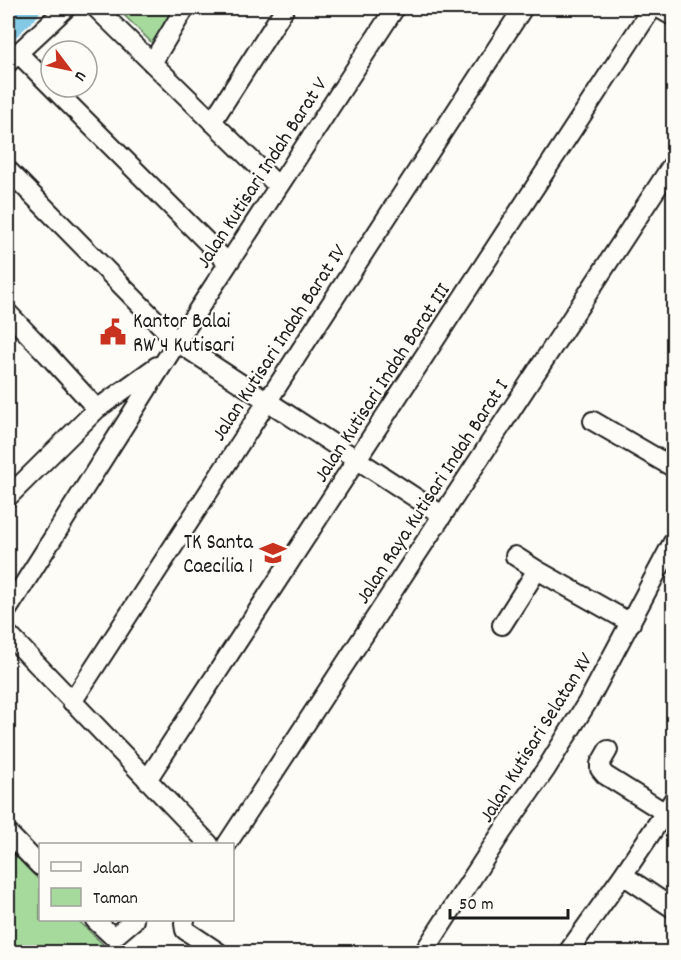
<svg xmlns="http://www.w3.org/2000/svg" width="681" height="960" font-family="Dekko,sans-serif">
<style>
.green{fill:#a6da9c;stroke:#617b5c;stroke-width:1.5}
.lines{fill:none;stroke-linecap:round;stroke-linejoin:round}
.river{stroke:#83c8e4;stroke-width:28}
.minor-casing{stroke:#1c1c1c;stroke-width:22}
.minor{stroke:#fdfcf7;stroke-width:18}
.labels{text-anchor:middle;stroke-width:4.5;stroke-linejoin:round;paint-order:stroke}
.street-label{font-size:21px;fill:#1c1c1c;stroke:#fdfcf7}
.poi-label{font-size:21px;fill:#1c1c1c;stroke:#fdfcf7;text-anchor:start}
</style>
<rect width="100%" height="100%" fill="#fdfcf7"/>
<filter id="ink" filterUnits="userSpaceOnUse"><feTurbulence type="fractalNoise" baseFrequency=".0167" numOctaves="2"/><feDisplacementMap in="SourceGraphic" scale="12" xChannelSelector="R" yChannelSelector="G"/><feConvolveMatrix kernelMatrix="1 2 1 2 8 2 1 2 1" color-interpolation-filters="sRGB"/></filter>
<g filter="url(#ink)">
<!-- green -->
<path class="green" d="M117,8h65l-24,41z
M8,848l32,33v39h38l33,32h-103z"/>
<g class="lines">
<!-- river -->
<path class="river" d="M8,25l18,-17"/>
<!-- minor casing -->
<g class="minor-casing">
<path id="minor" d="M96,8l182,178
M658,8l16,9
M18,53l48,-45
M8,63l10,-10 33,33
M152,63l33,-55
M52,87l176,176
M212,122l73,-114
M8,170l169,172 265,173
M8,313l39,41 50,55
M593,421l81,47
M8,497l89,-88 60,-43
M515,556l22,14 94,53
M8,609l169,-267 218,-334
M502,625l35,-55
M8,634l201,210
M72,702l451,-694
M608,750l-8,14v5l5,6 59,37
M147,780l505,-772
M8,833l32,33
M227,844l447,-682
M623,875l51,34
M95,920l15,14 5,2 19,-16
M185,920l-1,4 1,6 33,22
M424,952l78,-120 44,-63 44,-71 84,-158
M568,952l55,-77 51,-76"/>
</g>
<!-- minor -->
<use href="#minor" class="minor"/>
</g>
</g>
<!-- icons -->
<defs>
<g id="civic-bare" transform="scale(2.07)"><path d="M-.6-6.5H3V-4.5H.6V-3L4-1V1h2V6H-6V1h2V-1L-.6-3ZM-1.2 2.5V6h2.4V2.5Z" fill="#c8321e" stroke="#fdfcf7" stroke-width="2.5" paint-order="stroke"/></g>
<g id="school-bare" transform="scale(2.07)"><path d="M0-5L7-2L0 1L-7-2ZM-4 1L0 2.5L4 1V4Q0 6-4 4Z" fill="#c8321e" stroke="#fdfcf7" stroke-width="2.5" paint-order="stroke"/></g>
</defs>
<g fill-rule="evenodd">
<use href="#civic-bare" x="113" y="332"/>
<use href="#school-bare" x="273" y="553"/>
</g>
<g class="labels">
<!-- street labels -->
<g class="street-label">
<text transform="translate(261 172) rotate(-57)" y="7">Jalan Kutisari Indah Barat V</text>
<text transform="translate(278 342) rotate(-57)" y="7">Jalan Kutisari Indah Barat IV</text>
<text transform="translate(381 382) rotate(-57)" y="7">Jalan Kutisari Indah Barat III</text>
<text transform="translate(431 491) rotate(-57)" y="7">Jalan Raya Kutisari Indah Barat I</text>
<text transform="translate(535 737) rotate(-58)" y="7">Jalan Kutisari Selatan XV</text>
</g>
<!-- poi labels -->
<g class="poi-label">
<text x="133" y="327">Kantor Balai<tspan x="133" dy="24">RW 4 Kutisari</tspan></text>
<text x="253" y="548" text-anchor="end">TK Santa<tspan x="253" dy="24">Caecilia 1</tspan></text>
</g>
</g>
<!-- margin -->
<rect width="681" height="960" fill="none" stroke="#fdfcf7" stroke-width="30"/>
<rect x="15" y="15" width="651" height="930" fill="none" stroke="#1c1c1c" stroke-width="2" filter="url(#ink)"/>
<!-- legend -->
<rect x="39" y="843" width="195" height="78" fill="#fdfcf7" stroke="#a3a29f" stroke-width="1.5"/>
<rect x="51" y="862" width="30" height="9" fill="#fdfcf7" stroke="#a3a29f" stroke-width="1.5"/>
<text x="93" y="873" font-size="18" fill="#1c1c1c">Jalan</text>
<rect x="51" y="888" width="30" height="18" fill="#a6da9c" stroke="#a3a29f" stroke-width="1.5"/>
<text x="93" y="903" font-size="18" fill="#1c1c1c">Taman</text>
<!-- north arrow -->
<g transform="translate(69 69) rotate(122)"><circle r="28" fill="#fdfcf7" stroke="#a3a29f" stroke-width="1.5"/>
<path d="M0-4.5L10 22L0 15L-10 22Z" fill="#c8321e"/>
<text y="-9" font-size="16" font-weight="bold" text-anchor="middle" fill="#1c1c1c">U</text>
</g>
<!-- scale -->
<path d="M450 909v9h118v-9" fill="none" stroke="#1c1c1c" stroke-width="3"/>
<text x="459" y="909" font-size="18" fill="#1c1c1c" stroke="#fdfcf7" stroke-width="4.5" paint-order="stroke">50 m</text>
</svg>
